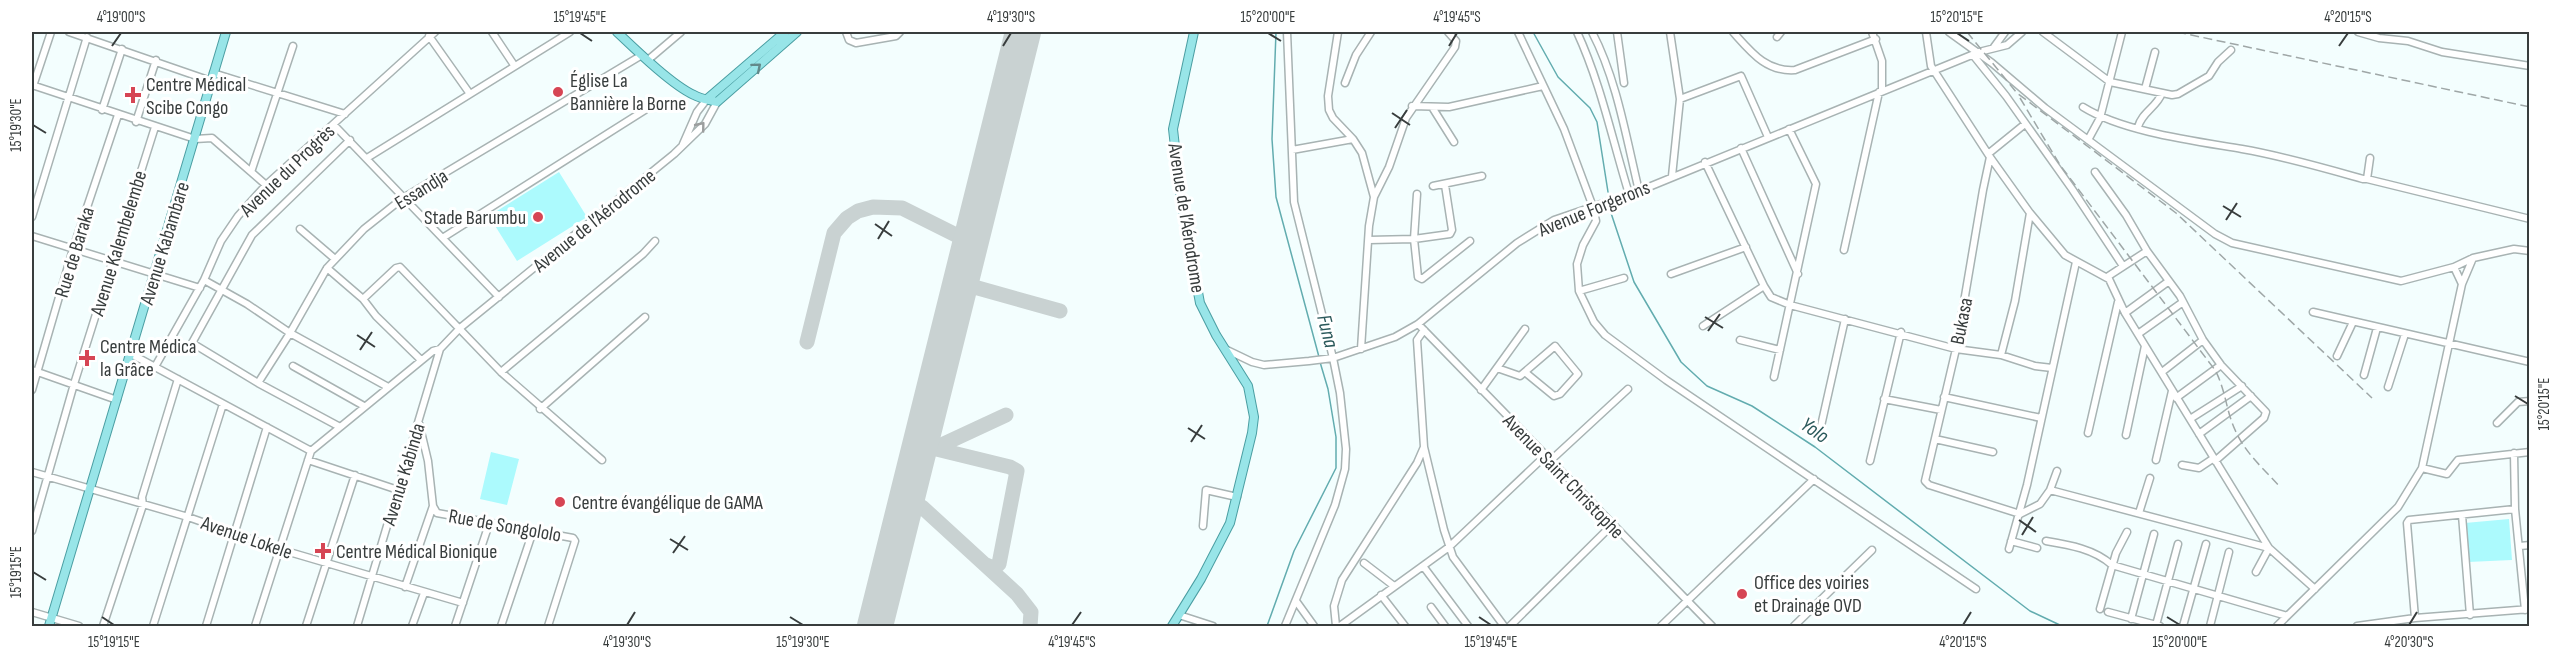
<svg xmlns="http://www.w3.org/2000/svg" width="2561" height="658" font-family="'Sofia Sans Condensed',sans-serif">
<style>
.green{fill:#acfafd}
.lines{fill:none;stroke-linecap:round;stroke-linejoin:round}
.stream{stroke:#62acaf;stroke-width:1.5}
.taxiway{stroke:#c9d2d2;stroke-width:15}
.runway{stroke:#c9d2d2;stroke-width:36}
.minor-casing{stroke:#a8b3b3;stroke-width:9}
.major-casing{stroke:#4a9ea2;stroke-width:10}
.minor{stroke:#fff;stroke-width:6}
.major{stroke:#98e5e8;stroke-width:8}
.rail{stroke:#9fa7a7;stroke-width:1.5;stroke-dasharray:9 4.5;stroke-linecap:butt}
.oneway{stroke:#63898a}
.oneway2{stroke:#9c9e9e}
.ticks{fill:none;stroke:#383d3d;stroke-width:2}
.poi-dot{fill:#d64554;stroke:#fff;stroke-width:2}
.labels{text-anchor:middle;stroke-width:6;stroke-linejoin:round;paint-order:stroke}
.poi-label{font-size:20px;fill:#383d3d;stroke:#fff;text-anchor:start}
.street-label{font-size:20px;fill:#383d3d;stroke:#fff}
.water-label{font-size:21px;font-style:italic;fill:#2b595b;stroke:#fff}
.neatline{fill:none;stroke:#383d3d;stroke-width:2}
.ticks-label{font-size:15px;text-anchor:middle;fill:#383d3d}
</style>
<rect width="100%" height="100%" fill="#f3fefe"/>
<!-- green -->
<path class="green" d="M559,172l28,45 -70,44 -28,-45z
M491,452l28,7 -12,46 -27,-6z
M2509,519l3,41 -44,2 -3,-39z"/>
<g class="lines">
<!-- stream -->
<path class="stream" d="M1276,32l-4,107 4,58 43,160
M1533,32l25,45 32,31 7,14 11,70
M1611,213l23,69 47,80 26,24 45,20 63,41 215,164 32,15
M1267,626l27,-75 42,-83v-31l-8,-48 -8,-27"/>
<!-- taxiway -->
<path class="taxiway" d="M960,283l100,28
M807,342l27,-109 13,-15 11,-7 15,-4 29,1 54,27 15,5
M920,445l90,22 7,4 -18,93 -6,4 -7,-3
M935,448l71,-33
M906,501l16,6 95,87 14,18 -1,14"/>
<!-- runway -->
<path class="runway" d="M875,626l148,-594"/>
<!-- minor casing -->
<g class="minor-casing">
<path id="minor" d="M69,32l142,49
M492,32l22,33
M846,32l3,8 7,3 40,-7 4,-4
M1338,32l-10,64 1,14 4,8 20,21 9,14 12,44 -5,29 -8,123
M1518,32l46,97 29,78 3,14 -13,24 -6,19 2,27 15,31 11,13 61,45 310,209
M1577,32c24,52 35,107 52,162
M1592,32c25,48 34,105 47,159
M1617,32l7,51
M1670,32l10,67 -8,77
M1733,32c18,20 33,40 62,38l81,-31
M1872,32l10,29v30
M1926,32l5,34 59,91 40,56 35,42 44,24 16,34 144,235 46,41
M1949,32l43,31 53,45 170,126 17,9 169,38 53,-14 19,-9 41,-9 16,2
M2043,32l67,50 62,13 6,-1 31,-18 9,-14 13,-12
M2358,32l21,6 29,3 34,11 88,14
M429,36l41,58
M1777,37l4,-5
M1994,47l11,-15
M1973,55l33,41 66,93 51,77
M648,60l33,-28
M213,73l132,41
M1345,83l11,-28 15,-23
M32,85l163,54 17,-1 54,47
M33,86l18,-54
M2145,89l10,-37
M1680,99l61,-23 27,61
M1412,106l37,1 94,-21
M1432,107l22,35
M2083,107c40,25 112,34 159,42 41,7 82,19 121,30h4l3,-21
M102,110l20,-61
M136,122l20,-62
M334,125l165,172
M2138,127c4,-15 19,-20 24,-34
M2088,140l12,-22 22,-86
M683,144l14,-32 10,-13
M1741,148l57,126
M1292,150l61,-11
M1988,154l37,-30
M1990,157l-7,33 -27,159 -31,132 4,4 91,29
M367,158l203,-126
M1705,162l59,124 7,11 19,8 166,44 45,6 34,11 17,2
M251,172l42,-126
M2095,172l31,43 21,36 33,45 23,44 18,25 45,47 -2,6 -49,43
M2367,179l163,40
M1433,186l49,-10
M1417,194l-3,45 4,38 4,2 48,-38
M1374,197l15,-30 17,-49 49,-71 1,-6 -8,-9
M32,217l55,-180
M300,229l35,30
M32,236l168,52
M444,237l201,-127
M1369,240l45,-1 36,-5 2,-4 -7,-45
M1844,250l35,-158
M2454,267l8,17
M327,268l36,31 13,17 45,44
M1671,274l75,-27
M2107,277l40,-26
M204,280l43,24 43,29 98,54
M1579,291l45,-13
M363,299l33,-31 4,-1 101,105 101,88
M2313,312l217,50
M2125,313l44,-32
M1418,324l294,302
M1703,326l61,-40
M1424,330l-7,10 7,107 20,83 9,27 51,69
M2138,334l45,-32
M1740,340l40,10
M1227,350l25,12 12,3 45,-4 24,-3 62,-21 23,-13 99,-81 37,-23 85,-29 340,-139 28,-7 15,-13
M131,354l180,97
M2001,355l14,-54 15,-88
M2337,356l16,-34
M156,365l48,-85 17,-39 17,-25 28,-31 169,-153
M293,366l71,40
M1497,368l23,8 35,-30 23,28 -18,20 -6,2 -28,-23
M32,370l85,30
M501,372l142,-118 12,-13
M2162,372l41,-32
M2364,375l13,-47
M1774,377l42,-193 -27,-55
M258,383l32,-50 37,-65 37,-39 39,-31 239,-143
M2388,387l17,-53
M32,390l41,-141 45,-134
M1481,390l44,-61
M1944,397l97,21
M2176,398l45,-33
M1884,399l57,11
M540,409l105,-92
M2190,419l52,-33
M419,423l9,38 5,45 4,7 136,25 2,3 -27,85
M2497,423l21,-21 12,-1
M1821,426l24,-107
M340,427l-82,-44 -66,-40 60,-108 98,-95
M2088,433l30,-131
M2199,434l52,-38
M2126,435l19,-89
M1935,439l58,13
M2514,453l1,56 10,101
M308,460l90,30
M2156,460l16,-69
M1550,461l78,-72
M1870,461l31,-129
M2182,465l17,3 15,-10
M2422,468l25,6 11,-14 72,-8
M32,472l156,45 91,32 184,54
M2050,490l7,-19
M2139,513l11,-35
M2020,514l20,-10 10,-14 219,58 -13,24
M2462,515l8,100
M1203,526l3,-36 31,7
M32,531l42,-147 81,-257
M2011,541l26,7
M2046,541c24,4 48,8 66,24l175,51
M2520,546l10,-1
M2009,549l18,-64 49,-223
M1364,563l30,23
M1423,566l45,60
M405,587l28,-81
M1381,595l24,31
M1296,601l18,25
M1431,607l14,19
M2100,609l16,-56 11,-21
M32,612l47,14
M2108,612l52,14
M1179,615l34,11
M2415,618l-8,-95 2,-3 106,-11
M2131,619l23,-85
M2156,625l22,-81
M103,626l40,-121 -1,-8 36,-118
M153,626l70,-222
M206,626l61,-199
M255,626l56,-175 122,-100 7,-2
M306,626l49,-151
M357,626l83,-277 20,-21 214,-174 31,-30 12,-22
M412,626l12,-33
M455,626l32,-96 -2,-8
M501,626l32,-95
M1285,626l50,-121 10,-36 1,-20 -6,-56 -7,-35 -39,-156 -7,-170
M1336,626l-2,-20 8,-26 75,-117 7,-16
M1340,626l109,-79 96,-91
M1510,626l102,-101
M1661,626l153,-147
M1794,626l78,-76
M2183,626l23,-82
M2210,626l19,-74
M2277,626l121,-119 24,-39 40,-184 11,-26
M2357,626l58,-8 115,-9"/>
</g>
<!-- major casing -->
<g class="major-casing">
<path id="major" d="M617,32c19,18 55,53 77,63 7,4 16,5 23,7l80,-70
M707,99l78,-67
M49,626l177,-594
M1172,626l29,-47 29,-56 22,-90 2,-16 -6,-31 -32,-51 -16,-32 -19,-103 -8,-71 21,-97"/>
</g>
<!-- minor -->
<use href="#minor" class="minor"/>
<!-- major -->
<use href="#major" class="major"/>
<!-- rail -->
<path class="rail" d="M1967,32l50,61 159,120 196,185
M2177,32l353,75
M2020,98l40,67 155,205c11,20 11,42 21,62 10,22 29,38 44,55"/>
</g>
<!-- one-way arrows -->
<defs><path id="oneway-chevron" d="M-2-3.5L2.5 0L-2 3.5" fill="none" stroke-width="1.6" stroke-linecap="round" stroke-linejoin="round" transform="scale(1.5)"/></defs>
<use class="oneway" href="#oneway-chevron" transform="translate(757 67) rotate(-40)"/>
<use class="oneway2" href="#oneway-chevron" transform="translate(701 126) rotate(-51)"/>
<!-- ticks -->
<path class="ticks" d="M580,33l12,8M1268,33l13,8M1957,33l12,8M112,46l9,-13M1003,46l8,-13M1449,46l8,-13M2339,46l9,-13M1392,113l18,12M33,125l13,8M1395,128l12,-18M2223,206l18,11M2226,220l11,-17M875,224l17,12M878,239l11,-18M1705,317l18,11M1708,331l12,-17M357,335l18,12M360,350l12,-18M2515,396l13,8M1188,428l17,11M1191,442l11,-17M2019,520l17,12M2022,535l11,-18M670,539l18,11M673,553l12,-17M33,572l13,8M102,617l12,8M790,617l13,8M1479,617l12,8M2167,617l13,8M627,625l8,-13M1072,625l9,-13M1963,625l8,-13M2409,625l8,-13"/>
<!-- markers -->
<g class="poi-dot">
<circle cx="558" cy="92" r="6"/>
<path d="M130 86h6v6h6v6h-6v6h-6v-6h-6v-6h6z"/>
<circle cx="538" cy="217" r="6"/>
<path d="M84 349h6v6h6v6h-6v6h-6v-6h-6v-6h6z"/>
<circle cx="560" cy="502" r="6"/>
<path d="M320 542h6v6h6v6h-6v6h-6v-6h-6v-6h6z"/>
<circle cx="1742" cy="594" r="6"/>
</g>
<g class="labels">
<!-- poi labels -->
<g class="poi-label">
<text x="570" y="87">Église La<tspan x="570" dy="23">Bannière la Borne</tspan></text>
<text x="146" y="91">Centre Médical<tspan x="146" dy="23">Scibe Congo</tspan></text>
<text x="526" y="224" text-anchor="end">Stade Barumbu</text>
<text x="100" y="353">Centre Médica<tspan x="100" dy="23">la Grâce</tspan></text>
<text x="572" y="509">Centre évangélique de GAMA</text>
<text x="336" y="558">Centre Médical Bionique</text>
<text x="1754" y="589">Office des voiries<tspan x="1754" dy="23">et Drainage OVD</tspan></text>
</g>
<!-- street labels -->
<g class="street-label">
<text transform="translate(287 170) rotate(-44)" y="7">Avenue du Progrès</text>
<text transform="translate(421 189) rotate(-32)" y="7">Essandja</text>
<text transform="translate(1594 208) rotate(-22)" y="7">Avenue Forgerons</text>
<text transform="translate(1187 218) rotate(81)" y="7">Avenue de l’Aérodrome</text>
<text transform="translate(594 220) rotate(-39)" y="7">Avenue de l’Aérodrome</text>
<text transform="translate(118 243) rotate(-73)" y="7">Avenue Kalembelembe</text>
<text transform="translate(164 243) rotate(-73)" y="7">Avenue Kabambare</text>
<text transform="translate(74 252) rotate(-73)" y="7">Rue de Baraka</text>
<text transform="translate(1961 321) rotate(-79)" y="7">Bukasa</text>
<text transform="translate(403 474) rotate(-73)" y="7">Avenue Kabinda</text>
<text transform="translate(1564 476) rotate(46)" y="7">Avenue Saint Christophe</text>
<text transform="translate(505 525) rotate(10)" y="7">Rue de Songololo</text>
<text transform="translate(247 537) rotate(19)" y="7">Avenue Lokele</text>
</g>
<!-- water labels -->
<g class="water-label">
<text transform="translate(1328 331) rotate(75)" y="7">Funa</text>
<text transform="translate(1815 430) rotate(34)" y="7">Yolo</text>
</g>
</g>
<!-- border -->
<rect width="2561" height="658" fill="none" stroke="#ffffff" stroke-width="66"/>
<rect x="33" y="33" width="2495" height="592" class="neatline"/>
<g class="ticks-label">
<text x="121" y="22">4°19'00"S</text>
<text x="580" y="22">15°19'45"E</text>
<text x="1011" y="22">4°19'30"S</text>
<text x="1268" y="22">15°20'00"E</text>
<text x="1457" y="22">4°19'45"S</text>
<text x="1957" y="22">15°20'15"E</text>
<text x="2348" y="22">4°20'15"S</text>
<text transform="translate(16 125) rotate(-90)" y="5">15°19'30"E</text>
<text transform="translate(2544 404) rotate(-90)" y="5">15°20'15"E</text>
<text transform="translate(16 572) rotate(-90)" y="5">15°19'15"E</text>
<text x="114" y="647">15°19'15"E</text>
<text x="627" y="647">4°19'30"S</text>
<text x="803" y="647">15°19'30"E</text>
<text x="1072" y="647">4°19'45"S</text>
<text x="1491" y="647">15°19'45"E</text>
<text x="1963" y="647">4°20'15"S</text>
<text x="2180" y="647">15°20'00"E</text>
<text x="2409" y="647">4°20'30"S</text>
</g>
</svg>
